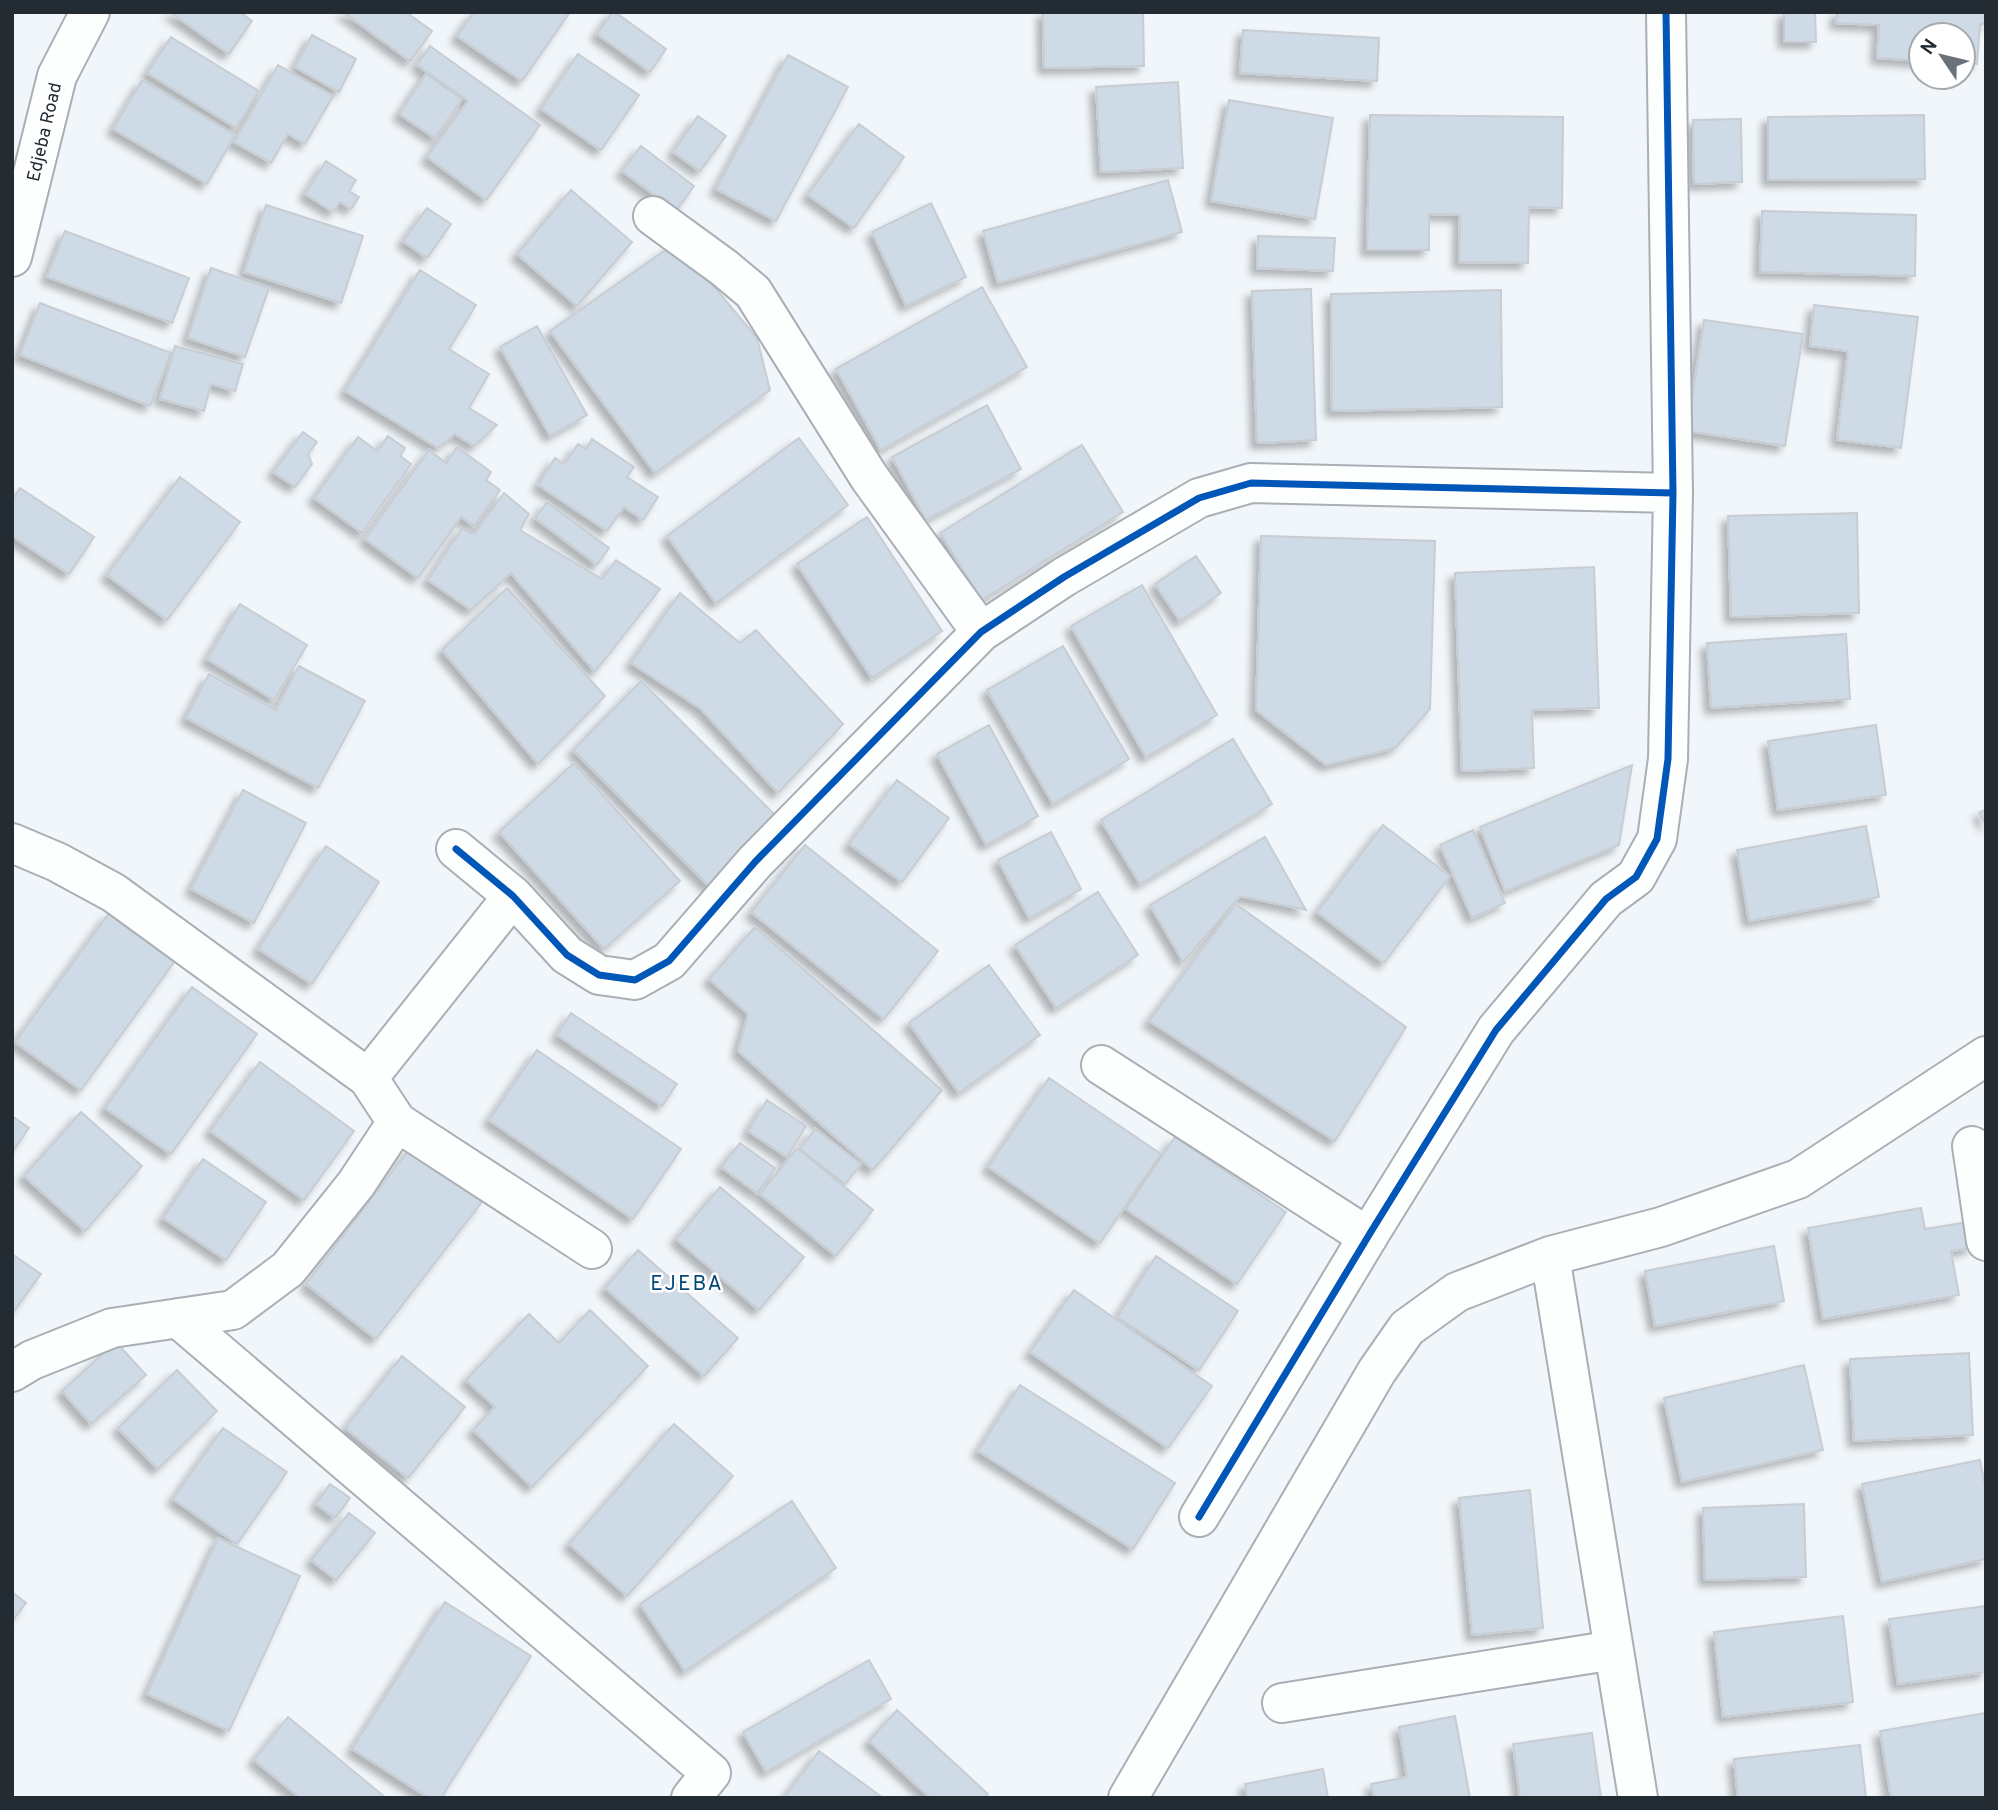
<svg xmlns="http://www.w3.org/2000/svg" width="1998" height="1810" font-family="Overpass,sans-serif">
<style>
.building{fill:#cedae6;stroke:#c7cdd2;stroke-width:2;filter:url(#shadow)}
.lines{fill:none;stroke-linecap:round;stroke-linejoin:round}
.minor-casing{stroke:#a9afb4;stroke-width:42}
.minor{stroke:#fdfefe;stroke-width:38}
.cycleway-casing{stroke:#fff;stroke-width:11}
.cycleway{stroke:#0057b8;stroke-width:7}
.labels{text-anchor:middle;stroke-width:5;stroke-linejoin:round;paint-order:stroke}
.street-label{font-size:18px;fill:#232b33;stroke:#fff}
.quarter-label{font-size:21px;letter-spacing:2px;fill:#054878;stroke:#fff}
</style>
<defs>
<filter id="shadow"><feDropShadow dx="-6" dy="6" stdDeviation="3.5" flood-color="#0004"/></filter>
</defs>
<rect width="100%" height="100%" fill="#f1f6fa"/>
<!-- building -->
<path class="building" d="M170,12h70l12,9 -23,33z
M343,12h63l26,19 -22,30z
M474,12h96l-48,69 -65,-45z
M612,12h3l51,37 -16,23 -53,-38z
M1043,12h100l1,54 -100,2z
M1784,12h31l1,30h-32z
M1837,12h149v12h-6l-3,40 -14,-1v-28h-42v26l-44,-3 2,-33 -43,-2z
M1243,30l136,8 -2,43 -137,-8z
M312,35l44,24 -17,33 -44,-25z
M171,37l88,54 -23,37 -89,-55z
M430,46l110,79 -54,75 -59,-43 41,-56 -51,-36z
M578,54l61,41 -38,55 -60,-41z
M788,55l60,32 -72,134 -60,-32z
M278,65l55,31 -28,48 -17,-10 -17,29 -37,-21z
M426,74l36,25 -27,39 -36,-24z
M142,80l93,55 -28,49 -94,-55z
M1178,82l5,86 -82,4 -5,-85z
M1229,100l104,18 -18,101 -104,-18z
M1370,115l193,2 -1,91 -33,-1 -1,56 -69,-1 1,-47 -31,-1v36h-62z
M1924,115l1,64 -157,1v-63z
M698,116l28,20 -26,35 -27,-19z
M1741,119l1,63 -48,2 -1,-64z
M859,124l45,33 -50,71 -46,-33z
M641,146l53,40 -18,25 -54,-40z
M326,161l30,19 -7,11 10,6 -8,12 -11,-7 -7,10 -28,-18z
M1168,180l14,52 -184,51 -15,-52z
M571,190l61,52 -55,64 -60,-52z
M931,203l35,74 -60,29 -34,-74z
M266,205l97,31 -22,67 -97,-31z
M427,208l24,16 -24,34 -24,-17z
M1762,211l154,4 -1,61 -155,-4z
M65,231l124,47 -17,45 -125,-46z
M1258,236l77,2 -2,33 -76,-3z
M671,246l36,32 50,60 13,52 -115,83 -105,-142z
M211,268l58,20 -24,69 -57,-19z
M420,270l56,35 -27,44 40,25 -20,34 28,17 -23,21 -19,-12 -17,14 -93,-57z
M982,287l45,80 -146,83 -45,-81z
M1311,289l5,151 -59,3 -5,-152z
M1501,290l1,117 -170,4 -1,-117z
M40,303l131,50 -21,53 -130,-51z
M1814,305l104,12 -17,131 -64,-8 11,-89 -38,-5z
M1704,320l99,14 -18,112 -98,-15z
M537,326l50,89 -37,21 -50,-89z
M175,346l68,18 -8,27 -24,-7 -7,27 -44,-12z
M987,405l34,64 -95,51 -34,-63z
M303,432l14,10 -9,12 4,10 -17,23 -22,-15z
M388,436l17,12 -5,8 11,8 -49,69 -48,-35 44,-61 19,14z
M799,438l49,67 -132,98 -49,-67z
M592,439l42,28 -7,10 31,20 -15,23 -19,-13 -17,24 -69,-46 17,-27 9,6 14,-20 8,5z
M1082,445l41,67 -141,88 -42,-67z
M457,447l34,25 -5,8 14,10 -26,36 -13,-9 -43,61 -53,-39 64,-89 17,13z
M180,477l60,45 -73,98 -60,-45z
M20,488l74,49 -25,37 -57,-38v-36z
M504,493l25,21 -9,16 82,49 14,-19 44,29 -65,83 -84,-99 -40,37 -43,-30 34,-52 12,6z
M547,502l62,46 -12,17 -62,-47z
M1857,513l2,100 -128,4 -3,-101z
M867,517l75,114 -70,47 -75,-114z
M1261,536l174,5 -5,168 -35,39 -69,17 -70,-55z
M1196,556l25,37 -41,28 -25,-37z
M1594,567l5,141 -67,2 2,58 -72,3 -7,-198z
M1142,585l75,130 -71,42 -75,-131z
M507,588l98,108 -67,68 -96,-114z
M680,593l60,50 16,-13 87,94 -65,69 -77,-84 -70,-46z
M240,604l67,41 -33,55 -67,-41z
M1846,634l4,65 -139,9 -4,-65z
M1063,646l66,113 -76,45 -66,-114z
M299,666l66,35 -47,87 -132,-70 23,-44 67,36z
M641,681l138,138 -68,69 -138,-138z
M989,725l49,91 -52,29 -49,-91z
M1876,725l10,70 -108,15 -10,-69z
M1233,739l39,65 -132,80 -39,-64z
M574,763l106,118 -76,68 -105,-117z
M1632,765l-13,80 -114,46 -25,-64z
M897,780l52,38 -47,64 -53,-38z
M243,790l63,33 -52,100 -63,-34z
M1986,809v16l-7,-12z
M1383,825l67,51 -66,87 -67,-51z
M1866,826l13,71 -130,24 -12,-71z
M1473,830l32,73 -33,15 -32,-73z
M1051,832l30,57 -52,29 -31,-58z
M1265,837l41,73 -66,-14 -57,66 -33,-57z
M805,845l133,106 -54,68 -133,-107z
M326,846l53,36 -67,102 -54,-35z
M1098,892l40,63 -82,53 -41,-63z
M1236,904l170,123 -71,114 -186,-120z
M109,913l66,48 -94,129 -66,-48z
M755,927l187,163 -69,80 -135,-119 10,-37 -39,-35z
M989,965l51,70 -81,58 -50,-70z
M192,987l65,47 -86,120 -66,-46z
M571,1013l106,71 -15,22 -105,-71z
M537,1050l144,99 -48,70 -144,-99z
M260,1062l94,69 -50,69 -94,-69z
M1049,1078l112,76 -61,89 -112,-76z
M767,1100l39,26 -19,31 -39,-26z
M81,1112l61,54 -57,65 -61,-55z
M12,1116l17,12 -17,24z
M815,1129l46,35 -16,20 -45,-35z
M1175,1137l111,75 -49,72 -111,-75z
M740,1143l35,25 -18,25 -36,-26z
M411,1147l71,55 -106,137 -70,-55z
M797,1148l76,62 -37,46 -76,-62z
M203,1159l63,43 -40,58 -63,-42z
M720,1187l84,70 -45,53 -83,-71z
M1921,1208l4,21 43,-7 4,26 -21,3 8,44 -136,24 -15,-91z
M1774,1246l10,55 -129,25 -10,-55z
M638,1250l100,88 -34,38 -99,-88z
M12,1254l29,20 -29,40z
M1156,1256l82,55 -39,59 -82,-53z
M1074,1290l138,96 -44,62 -138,-96z
M590,1310l58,56 -116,121 -59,-57 22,-23 -29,-27 63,-66 30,29z
M116,1342l30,33 -55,49 -29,-33z
M1969,1353l4,82 -119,6 -4,-82z
M402,1356l63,51 -57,71 -63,-50z
M1804,1365l19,85 -141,32 -18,-84z
M177,1370l40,41 -59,58 -40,-41z
M1020,1385l155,98 -42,66 -155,-98z
M674,1424l59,52 -106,120 -58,-52z
M223,1428l64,44 -50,72 -64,-45z
M1980,1460l6,30v69l-104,23 -20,-98z
M330,1484l20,14 -15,20 -19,-14z
M1530,1490l13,138 -71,7 -13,-137z
M792,1501l44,67 -151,103 -45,-67z
M1804,1504l2,73 -101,3 -2,-72z
M349,1513l26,20 -39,47 -25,-20z
M218,1538l82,38 -71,155 -82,-37z
M12,1592l14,11 -14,18z
M445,1602l86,54 -90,142h-12l-77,-49z
M1986,1606v66l-88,12 -9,-65z
M1843,1616l10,86 -130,15 -9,-85z
M869,1660l22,39 -125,73 -23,-40z
M897,1710l91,84 -3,4h-55l-61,-57z
M1986,1713v85h-95l-11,-67z
M1455,1716l15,82h-96l-3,-14 36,-7 -8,-50z
M288,1717l98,81h-86l-46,-38z
M1592,1733l9,65h-81l-7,-54z
M1860,1745l6,53h-128l-4,-39z
M819,1751l64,47h-99z
M1323,1769l5,29h-81l-2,-14z"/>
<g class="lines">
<!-- minor casing -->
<g class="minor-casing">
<path id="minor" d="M653,216l70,51 30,25 116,185 112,155
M12,257l45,-181 33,-64
M12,843l45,19 57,31 254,185 29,44 195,127
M456,849l57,47 54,59 32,20 36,5 34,-19 86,-99 226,-230 83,-55 135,-79 52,-15 422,10
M1101,1065l267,172
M368,1078l145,-182
M1972,1146l14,95
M1550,1256l88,542
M178,1318l533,455 -20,25
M12,1372l20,-12 80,-32 121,-18 55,-41 68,-85 41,-62
M1199,1517l173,-287 124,-200 110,-131 30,-22 21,-38 11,-80 5,-266 -7,-481
M1282,1703l332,-53
M1128,1798l249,-427 30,-43 50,-36 93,-36 111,-29 137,-48 188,-123"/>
</g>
<!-- minor -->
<use href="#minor" class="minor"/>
<!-- cycleway casing -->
<g class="cycleway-casing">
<path id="cycleway" d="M456,849l57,47 54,59 32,20 36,5 34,-19 86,-99 226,-230 83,-55 135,-79 52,-15 422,10
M1199,1517l173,-287 124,-200 110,-131 30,-22 21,-38 11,-80 5,-266 -7,-481"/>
</g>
<!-- cycleway -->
<use href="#cycleway" class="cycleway"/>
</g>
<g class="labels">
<!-- street labels -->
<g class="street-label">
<text transform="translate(44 132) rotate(-77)" y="6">Edjeba Road</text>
</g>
<!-- quarter labels -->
<g class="quarter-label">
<text x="687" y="1290">EJEBA</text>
</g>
</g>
<!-- border -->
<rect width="1998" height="1810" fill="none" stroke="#232b33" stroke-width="28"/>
<!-- north arrow -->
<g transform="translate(1942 56) rotate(305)"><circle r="33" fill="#ffffff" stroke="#a7aaad" stroke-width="2"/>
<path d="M0-5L12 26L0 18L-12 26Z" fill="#6b7279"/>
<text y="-10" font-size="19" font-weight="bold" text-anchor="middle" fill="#232b33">N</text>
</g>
</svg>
